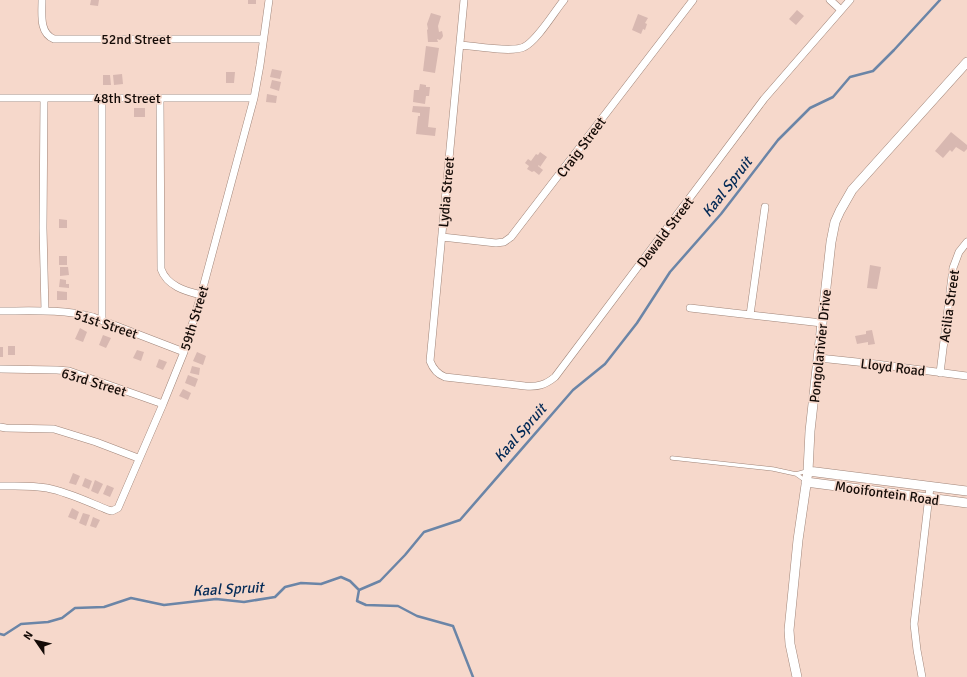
<svg xmlns="http://www.w3.org/2000/svg" width="967" height="677" font-family="Signika,sans-serif">
<style>
.lines{fill:none;stroke-linecap:round;stroke-linejoin:round}
.stream{stroke:#6b85a7;stroke-width:2.5}
.building{fill:#d8b8b1}
.service-casing{stroke:#a08579;stroke-width:4.5}
.minor-casing{stroke:#a08579;stroke-width:8}
.tertiary-casing{stroke:#a08579;stroke-width:10}
.service{stroke:#fff;stroke-width:3.5}
.minor{stroke:#fff;stroke-width:7}
.tertiary{stroke:#fff;stroke-width:9}
.labels{text-anchor:middle;stroke-width:3.5;stroke-linejoin:round;paint-order:stroke}
.street-label{font-size:14px;fill:#140b07;stroke:#f6d8cb}
.water-label{font-size:15px;font-style:italic;fill:#052b57;stroke:#f6d8cb}
</style>
<rect width="100%" height="100%" fill="#f6d8cb"/>
<g class="lines">
<!-- stream -->
<path class="stream" d="M359,590l21,-9 25,-26 19,-23 36,-12 113,-130 32,-26 32,-41 33,-51 51,-58 57,-74 32,-32 23,-11 17,-20 23,-6 21,-21 46,-50
M359,590l-2,11 9,4 32,1 19,10 36,10 20,51
M0,634l4,1 17,-11 27,-2 14,-4 13,-10 29,-1 27,-9 33,7 52,-6 28,3 31,-5 10,-10 16,-4 20,1 20,-7 9,4 9,9"/>
</g>
<!-- building -->
<path class="building" d="M91,0h8l-1,6 -8,-1z
M248,0h8v4h-8z
M797,10l7,6 -8,9 -7,-6z
M431,13l10,3 -3,10 1,6 3,-1 1,5 -1,2 -2,2 -3,-1 1,3h-10l-1,-12 1,-1 -1,-5z
M638,14l10,4 -3,5 2,1 -2,6 -2,-1 -2,5 -9,-4z
M426,46l13,2 -4,25 -12,-2z
M272,69l10,2 -2,8 -10,-2z
M226,72h9l-1,11h-8z
M122,74l1,10 -9,1 -1,-10z
M103,75h7l1,10h-8z
M272,80l9,2 -2,9 -9,-3z
M420,84l6,1v2h4l-1,9h-3l-1,8 -12,-2 1,-12h5z
M267,94l10,2 -1,7 -10,-1z
M413,106l17,1 -2,20 8,1 -1,8 -19,-2 2,-18h2v-3l-8,-1z
M134,108h11v9h-11z
M951,132l16,13v4l-3,3 -8,-5 -4,5 -2,-2 -7,8 -8,-7z
M540,152l7,5 -7,10 -1,-2 -1,1 5,4 -4,5 -5,-4 -2,1 -5,-3 2,-3 -4,-3 3,-4 3,2 5,-7 2,1z
M59,219l8,1v8h-8z
M59,256h8v9h-8z
M870,265l11,2 -4,22 -10,-1z
M60,267h8l1,8 -9,1z
M60,279l6,1v4h3v4l-10,-1z
M57,291l10,1v8h-10z
M80,328l7,4 -4,10 -8,-3z
M872,330l3,14 -7,1v-3l-11,2 -2,-8 11,-2v-3z
M103,335l8,3 -5,10 -7,-3z
M8,346h7v9h-7z
M0,347h3v10h-3z
M137,350l7,2 -3,9 -8,-3z
M197,352l9,4 -3,9 -10,-4z
M159,359l8,3 -4,8 -7,-3z
M192,366l8,2 -1,7 -9,-2z
M188,375l10,4 -3,8 -10,-4z
M183,389l8,4 -3,7 -9,-4z
M73,473l7,3 -4,9 -7,-2z
M85,478l7,3 -3,8 -7,-3z
M95,480l8,4 -5,10 -7,-3z
M107,485l7,3 -4,9 -7,-3z
M72,508l7,4 -3,8 -8,-3z
M83,513l7,2 -4,11 -7,-3z
M93,517l7,3 -4,8 -6,-2z"/>
<g class="lines">
<!-- service casing -->
<g class="service-casing">
<path id="service" d="M672,458l101,11 23,5 11,-3
M796,474l10,7"/>
</g>
<!-- minor casing -->
<g class="minor-casing">
<path id="minor" d="M42,0c0,14 -3,33 12,39h209
M464,0l-34,361c3,8 7,13 15,16l80,9c13,1 20,-1 30,-9l209,-278 86,-99
M830,0l11,10
M460,45c15,1 52,8 64,2 13,-6 30,-35 40,-47
M0,98h254
M44,98l-1,130 2,83
M160,99l1,170c6,17 24,22 40,26
M442,237l54,6 8,-1 7,-5 182,-237
M690,308l132,15
M0,311c31,0 62,-2 93,6l91,35
M750,315l15,-108
M102,320v-222
M819,358l57,6 91,12
M0,369l57,1 12,1 94,33
M940,373l13,-105 6,-16 8,-10
M0,427l6,1 48,1 42,13 42,16
M0,486c15,0 31,-1 47,2 21,4 41,14 61,22l4,1 6,-3 45,-104 21,-52 17,-57 53,-197 6,-33 9,-65
M922,677l-5,-27 -3,-26 16,-137"/>
</g>
<!-- tertiary casing -->
<g class="tertiary-casing">
<path id="tertiary" d="M808,471l159,20
M806,482l161,21
M797,677l-7,-33 -1,-14 9,-90 10,-69 2,-40 21,-189 4,-20 5,-11 12,-21 115,-128"/>
</g>
<!-- service -->
<use href="#service" class="service"/>
<!-- minor -->
<use href="#minor" class="minor"/>
<!-- tertiary -->
<use href="#tertiary" class="tertiary"/>
</g>
<g class="labels">
<!-- street labels -->
<g class="street-label">
<text x="136" y="44">52nd Street</text>
<text x="127" y="103">48th Street</text>
<text transform="translate(581 147) rotate(-53)" y="5">Craig Street</text>
<text transform="translate(446 192) rotate(-85)" y="5">Lydia Street</text>
<text transform="translate(665 232) rotate(-53)" y="5">Dewald Street</text>
<text transform="translate(949 306) rotate(-82)" y="5">Acilia Street</text>
<text transform="translate(194 318) rotate(-73)" y="5">59th Street</text>
<text transform="translate(106 324) rotate(18)" y="5">51st Street</text>
<text transform="translate(820 346) rotate(-84)" y="5">Pongolarivier Drive</text>
<text transform="translate(893 367) rotate(7)" y="5">Lloyd Road</text>
<text transform="translate(94 382) rotate(17)" y="5">63rd Street</text>
<text transform="translate(887 493) rotate(8)" y="5">Mooifontein Road</text>
</g>
<!-- water labels -->
<g class="water-label">
<text transform="translate(727 187) rotate(-52)" y="5">Kaal Spruit</text>
<text transform="translate(520 433) rotate(-49)" y="5">Kaal Spruit</text>
<text transform="translate(228 589) rotate(-3)" y="5">Kaal Spruit</text>
</g>
</g>
<!-- north arrow -->
<g transform="translate(36 641) rotate(304)" stroke="#f6d8cb" stroke-width="3" paint-order="stroke">
<path d="M0-3L7 15L0 10L-7 15Z" fill="#140b07"/>
<text y="-6" font-size="11" font-weight="bold" text-anchor="middle" fill="#140b07">N</text>
</g>
</svg>
